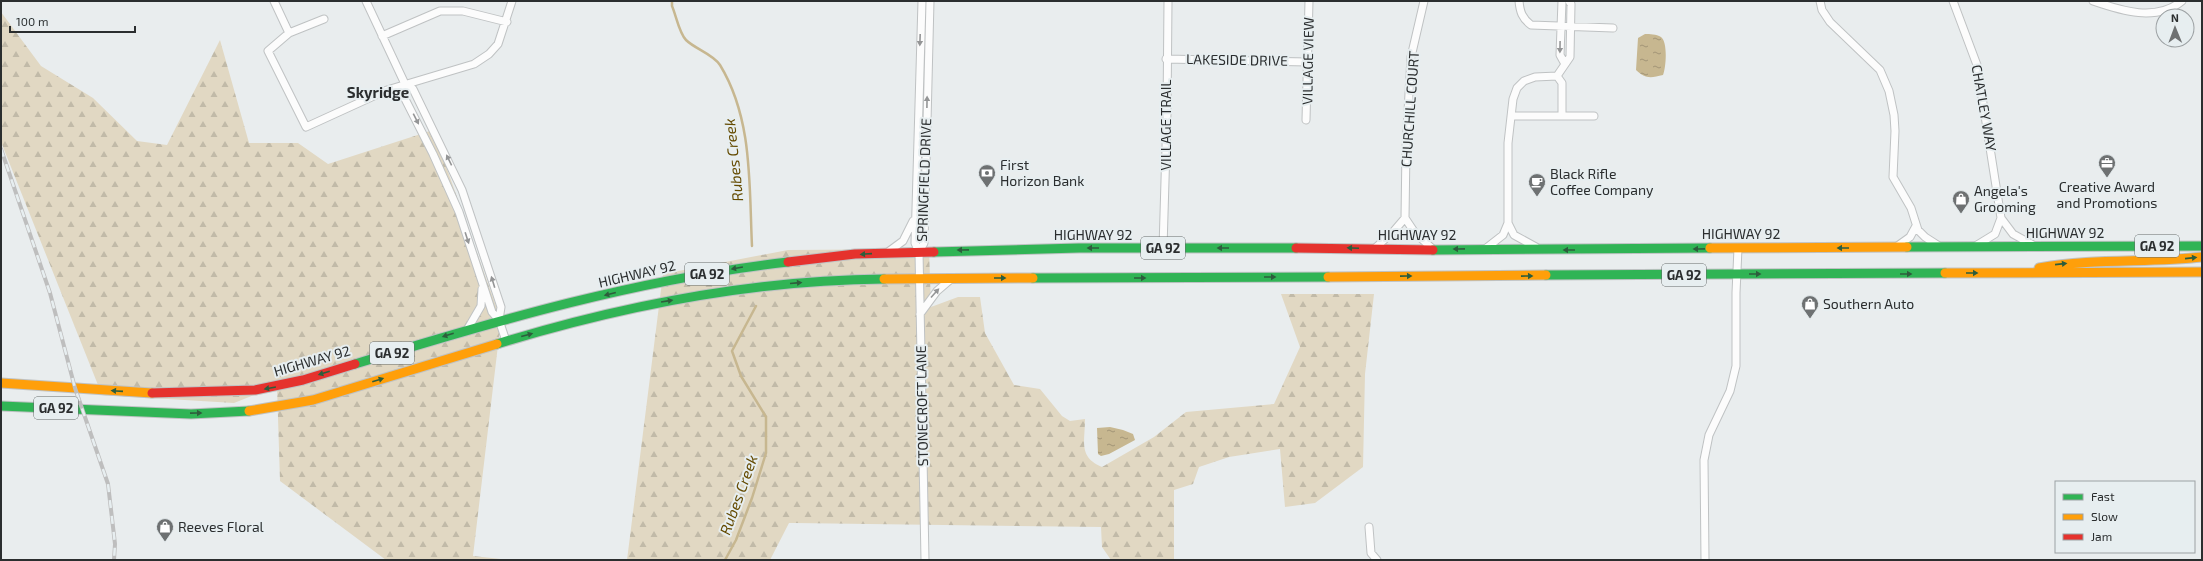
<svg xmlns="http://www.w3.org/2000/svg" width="2203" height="561" font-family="'Exo 2',sans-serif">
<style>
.forest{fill:url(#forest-firs)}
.water{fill:url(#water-ripples)}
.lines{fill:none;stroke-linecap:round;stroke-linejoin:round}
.stream{stroke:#c7b790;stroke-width:2.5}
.street-casing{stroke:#bfc2c3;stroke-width:9}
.fast-casing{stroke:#bfc2c3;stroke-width:11}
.slow-casing{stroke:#bfc2c3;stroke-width:11}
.jam-casing{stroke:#bfc2c3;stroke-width:11}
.street{stroke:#fcfcfc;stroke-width:7}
.fast{stroke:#30b455;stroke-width:9}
.slow{stroke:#ff9f0a;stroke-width:9}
.jam{stroke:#e5322d;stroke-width:9}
.rail-casing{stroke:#bebebe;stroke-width:4}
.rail{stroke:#e7eef0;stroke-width:2.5;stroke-dasharray:8;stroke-linecap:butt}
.oneway{fill:#949596}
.oneway2{fill:#2d5d3c}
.labels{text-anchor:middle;stroke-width:4;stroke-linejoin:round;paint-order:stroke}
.shield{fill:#e7eef0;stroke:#636869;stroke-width:1}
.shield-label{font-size:13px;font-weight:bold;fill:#2b2e2f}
.street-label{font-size:14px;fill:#2b2e2f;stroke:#e7eef0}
.poi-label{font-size:14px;fill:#2b2e2f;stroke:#e7eef0;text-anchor:start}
.neighbourhood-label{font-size:15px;font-weight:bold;fill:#2b2e2f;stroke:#e7eef0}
.water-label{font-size:15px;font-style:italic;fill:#644a00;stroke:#e7eef0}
</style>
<defs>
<pattern id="forest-firs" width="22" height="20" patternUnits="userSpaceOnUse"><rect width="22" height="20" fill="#e1d8c3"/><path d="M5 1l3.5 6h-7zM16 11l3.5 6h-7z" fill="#c1baa8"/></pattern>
<pattern id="water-ripples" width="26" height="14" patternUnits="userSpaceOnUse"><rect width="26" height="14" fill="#c7b790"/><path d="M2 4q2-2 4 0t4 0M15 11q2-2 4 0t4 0" fill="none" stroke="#a29576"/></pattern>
</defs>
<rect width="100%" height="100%" fill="#e9edee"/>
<!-- forest -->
<path class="forest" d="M1,12l40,54 52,32 44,43 30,4 53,-105 29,103h49l30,21 105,-34 68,190 -28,236 38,4h-125l-106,-79 -3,-95 -43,17 -132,-8 -101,-253z
M929,249l2,58 27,-10h22l5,36 29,52 26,4 22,27 8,5 15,-2c0,23 -7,38 17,48l52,-30 32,-25 88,-8 26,-57 -19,-53h93l-9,80 -2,93 -48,36 -30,4 -5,-58 -51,8 -30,10 -6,17 -19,6v70h-63l-9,-13 -1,-20 -307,-4h-5l-19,37h-143l36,-286 125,-24z"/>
<!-- water -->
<path class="water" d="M1645,34c5,0 11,0 16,3 7,5 5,31 2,38 -12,3 -18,4 -27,-5l2,-32z
M1110,427l13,3 10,4 2,6 -26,14 -8,2 -3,-2 -1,-26z"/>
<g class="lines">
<!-- stream -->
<path class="stream" d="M672,1v5c4,9 7,27 14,34 9,9 27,14 34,25 33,54 29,120 32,181
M725,560l11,-20 16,-42 14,-45v-36l-25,-41 -9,-25 24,-45"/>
<!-- street casing -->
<g class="street-casing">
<path id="street" d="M274,1l15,32
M366,1l39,83 8,5 49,101 39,117 -2,13 7,21
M922,1l-7,242 4,9 6,308
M1519,1c1,11 3,17 12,24l82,3
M1562,1l-2,54 5,9
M1820,1l2,9 8,12 50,48 9,21 5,24 1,16 -2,46 18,31 7,22 7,7 14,9
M1953,1l24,64 24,153 -6,16 -18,11
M2093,1c29,10 63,21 89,0
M324,19l-35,14 -21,18 38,76 81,-37 87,-26 15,-10 9,-10 14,-43
M382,36l58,-25h23l44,11
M1166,59l142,3
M1557,76l5,7v33
M405,84l-3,9 31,61 26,58 33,100 7,8
M1512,116h82
M1306,120l3,-119
M1405,218l1,-70 5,-91 13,-56
M1405,218l10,15 19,17
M2001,218l12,16 20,11
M1508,223l6,12 22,12
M1896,247l14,-10 6,-11
M1163,248l4,-135 1,-112
M1374,249l19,-17 12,-14
M1485,249l18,-14 5,-12v-80l5,-44 4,-11 7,-7 11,-4 22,-1 13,-19 1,-53 -2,-3
M888,252l15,-11 10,-20
M919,252l5,-9 6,-242
M920,314l17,-23 14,-12
M467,330l14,-24 1,-17
M1369,527l2,26 6,7
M1705,560l-1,-100 5,-25 21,-44 6,-25v-73l2,-45"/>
</g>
<!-- fast casing -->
<g class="fast-casing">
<path id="fast" d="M1907,247l295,-1
M1433,250l277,-2
M934,252l145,-4h217
M1546,275l399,-2
M1033,278l295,-1
M497,344c124,-38 256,-64 387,-65
M355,364c143,-44 284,-85 433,-102
M1,406l190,8 58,-3"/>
</g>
<!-- slow casing -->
<g class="slow-casing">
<path id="slow" d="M1710,248l197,-1
M2039,268c54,-10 109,-5 163,-11
M1945,273l257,-1
M1328,277l218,-2
M884,279l149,-1
M1,383l151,10
M249,411l64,-11 184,-56"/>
</g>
<!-- jam casing -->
<g class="jam-casing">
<path id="jam" d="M1296,248l137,2
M788,262l67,-8 79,-2
M152,393l103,-3 48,-10 52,-16"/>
</g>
<!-- street -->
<use href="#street" class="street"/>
<!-- fast -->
<use href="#fast" class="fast"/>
<!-- slow -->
<use href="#slow" class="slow"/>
<!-- jam -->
<use href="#jam" class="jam"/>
<!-- rail casing -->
<g class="rail-casing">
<path id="rail" d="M1,149l49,144 25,95 33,96 7,60 -1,16"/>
</g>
<!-- rail -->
<use href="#rail" class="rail"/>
</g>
<!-- one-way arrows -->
<defs><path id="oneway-solid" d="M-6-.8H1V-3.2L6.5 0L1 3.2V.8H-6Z"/></defs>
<g class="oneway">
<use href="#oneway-solid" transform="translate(920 40) rotate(92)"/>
<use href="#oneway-solid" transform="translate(1560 47) rotate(91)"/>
<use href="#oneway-solid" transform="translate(927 102) rotate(-89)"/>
<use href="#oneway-solid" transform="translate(416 119) rotate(63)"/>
<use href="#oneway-solid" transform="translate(449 160) rotate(-116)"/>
<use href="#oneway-solid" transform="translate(467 238) rotate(72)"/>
<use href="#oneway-solid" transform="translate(493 282) rotate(-107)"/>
<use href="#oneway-solid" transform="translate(935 293) rotate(-48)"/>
</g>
<g class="oneway2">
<use href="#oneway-solid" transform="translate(1093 248) rotate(180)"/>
<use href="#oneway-solid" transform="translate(1223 248) rotate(180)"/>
<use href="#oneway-solid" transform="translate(1353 248) rotate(-178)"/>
<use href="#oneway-solid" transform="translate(1843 248) rotate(180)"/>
<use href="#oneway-solid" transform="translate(1459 249) rotate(179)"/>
<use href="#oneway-solid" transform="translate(1699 249) rotate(179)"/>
<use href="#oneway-solid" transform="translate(963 250) rotate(179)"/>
<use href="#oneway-solid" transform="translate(1569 250) rotate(180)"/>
<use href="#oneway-solid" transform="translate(866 254) rotate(176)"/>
<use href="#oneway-solid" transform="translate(2191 258) rotate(-6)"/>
<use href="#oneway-solid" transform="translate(2061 264) rotate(-6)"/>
<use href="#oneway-solid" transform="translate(737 268) rotate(170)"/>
<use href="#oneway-solid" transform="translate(1972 273)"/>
<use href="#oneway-solid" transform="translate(1755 274)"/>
<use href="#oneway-solid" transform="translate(1906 274)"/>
<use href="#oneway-solid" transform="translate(1406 276) rotate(-1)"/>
<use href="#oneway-solid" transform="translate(1527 276) rotate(-1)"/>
<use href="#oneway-solid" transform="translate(1270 277)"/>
<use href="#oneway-solid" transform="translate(1000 278)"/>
<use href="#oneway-solid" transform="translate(1140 278)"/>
<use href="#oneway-solid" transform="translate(796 283) rotate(-5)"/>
<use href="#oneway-solid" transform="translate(610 294) rotate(166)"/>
<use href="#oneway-solid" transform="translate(667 301) rotate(-9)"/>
<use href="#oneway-solid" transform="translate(448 335) rotate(163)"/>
<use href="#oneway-solid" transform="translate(527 335) rotate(-15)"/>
<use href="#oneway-solid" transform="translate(324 373) rotate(163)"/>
<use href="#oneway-solid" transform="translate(378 380) rotate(-17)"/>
<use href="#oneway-solid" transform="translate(270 388) rotate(170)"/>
<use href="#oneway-solid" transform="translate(117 391) rotate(-176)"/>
<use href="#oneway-solid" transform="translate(196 413) rotate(-1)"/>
</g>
<!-- icons -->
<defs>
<g id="office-pin" transform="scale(0.9)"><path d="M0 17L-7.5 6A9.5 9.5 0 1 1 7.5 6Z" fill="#6e7172" stroke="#e7eef0"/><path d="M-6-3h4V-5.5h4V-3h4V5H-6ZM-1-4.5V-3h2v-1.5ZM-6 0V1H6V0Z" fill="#fff"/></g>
<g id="bank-pin" transform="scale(0.9)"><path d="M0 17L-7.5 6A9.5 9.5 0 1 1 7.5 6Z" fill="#6e7172" stroke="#e7eef0"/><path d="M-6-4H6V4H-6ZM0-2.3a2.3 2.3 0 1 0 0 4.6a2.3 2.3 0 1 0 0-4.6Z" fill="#fff"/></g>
<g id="cafe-pin" transform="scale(0.9)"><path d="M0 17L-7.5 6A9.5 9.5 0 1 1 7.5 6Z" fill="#6e7172" stroke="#e7eef0"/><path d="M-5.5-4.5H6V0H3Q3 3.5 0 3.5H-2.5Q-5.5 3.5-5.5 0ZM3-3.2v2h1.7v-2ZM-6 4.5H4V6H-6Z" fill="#fff"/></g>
<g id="shop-pin" transform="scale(0.9)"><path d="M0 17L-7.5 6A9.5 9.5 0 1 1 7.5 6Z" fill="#6e7172" stroke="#e7eef0"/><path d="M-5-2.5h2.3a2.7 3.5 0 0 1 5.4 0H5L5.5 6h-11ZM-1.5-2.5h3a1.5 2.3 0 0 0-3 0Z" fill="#fff"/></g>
</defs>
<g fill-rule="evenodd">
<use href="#office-pin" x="2107" y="163"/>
<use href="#bank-pin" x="987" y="173"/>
<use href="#cafe-pin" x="1537" y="182"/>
<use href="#shop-pin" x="1961" y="199"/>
<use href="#shop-pin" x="1810" y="304"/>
<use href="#shop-pin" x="165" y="527"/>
</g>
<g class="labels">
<!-- shield labels -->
<g class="shield">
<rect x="2135" y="235" width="44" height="22" rx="3"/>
<rect x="1141" y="237" width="44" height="22" rx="3"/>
<rect x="685" y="263" width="44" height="22" rx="3"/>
<rect x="1662" y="264" width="44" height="22" rx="3"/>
<rect x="370" y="342" width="44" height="22" rx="3"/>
<rect x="34" y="397" width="44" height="22" rx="3"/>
</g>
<g class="shield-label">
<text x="2157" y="251">GA 92</text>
<text x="1163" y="253">GA 92</text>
<text x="707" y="279">GA 92</text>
<text x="1684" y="280">GA 92</text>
<text x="392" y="358">GA 92</text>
<text x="56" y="413">GA 92</text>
</g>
<!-- street labels -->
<g class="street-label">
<text transform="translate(1237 60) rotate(1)" y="5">LAKESIDE DRIVE</text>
<text transform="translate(1308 61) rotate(-89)" y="5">VILLAGE VIEW</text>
<text transform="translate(1984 108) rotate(80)" y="5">CHATLEY WAY</text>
<text transform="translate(1410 109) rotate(-86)" y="5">CHURCHILL COURT</text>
<text transform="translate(1166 125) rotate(-90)" y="5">VILLAGE TRAIL</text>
<text transform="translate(924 180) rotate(-88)" y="5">SPRINGFIELD DRIVE</text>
<text x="2065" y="238">HIGHWAY 92</text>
<text x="1741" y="239">HIGHWAY 92</text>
<text x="1093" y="240">HIGHWAY 92</text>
<text x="1417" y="240">HIGHWAY 92</text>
<text transform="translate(637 274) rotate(-13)" y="5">HIGHWAY 92</text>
<text transform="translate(312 361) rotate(-16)" y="5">HIGHWAY 92</text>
<text transform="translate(922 406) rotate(-91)" y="5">STONECROFT LANE</text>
</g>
<!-- poi labels -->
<g class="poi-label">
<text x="1000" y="170">First<tspan x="1000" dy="16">Horizon Bank</tspan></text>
<text x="1550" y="179">Black Rifle<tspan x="1550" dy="16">Coffee Company</tspan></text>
<text x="2107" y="192" text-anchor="middle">Creative Award<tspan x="2107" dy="16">and Promotions</tspan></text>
<text x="1974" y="196">Angela's<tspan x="1974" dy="16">Grooming</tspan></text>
<text x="1823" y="309">Southern Auto</text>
<text x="178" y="532">Reeves Floral</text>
</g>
<!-- neighbourhood labels -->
<g class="neighbourhood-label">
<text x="378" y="98">Skyridge</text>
</g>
<!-- water labels -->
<g class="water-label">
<text transform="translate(734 160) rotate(-96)" y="5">Rubes Creek</text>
<text transform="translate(739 495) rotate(-70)" y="5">Rubes Creek</text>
</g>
</g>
<!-- border -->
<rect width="2203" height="561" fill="none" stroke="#2b2e2f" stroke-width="4"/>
<!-- legend -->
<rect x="2055" y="481" width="140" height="72" fill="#e7eef0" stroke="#9ca1a3"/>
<rect x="2063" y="494" width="20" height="6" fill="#30b455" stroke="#9ca1a3"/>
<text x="2091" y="501" font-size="12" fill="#2b2e2f">Fast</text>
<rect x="2063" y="514" width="20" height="6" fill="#ff9f0a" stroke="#9ca1a3"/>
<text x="2091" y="521" font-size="12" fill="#2b2e2f">Slow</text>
<rect x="2063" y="534" width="20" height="6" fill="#e5322d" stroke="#9ca1a3"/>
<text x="2091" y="541" font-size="12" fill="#2b2e2f">Jam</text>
<!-- north arrow -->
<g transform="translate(2175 28) rotate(359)"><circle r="19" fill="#e7eef0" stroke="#9ca1a3"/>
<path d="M0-3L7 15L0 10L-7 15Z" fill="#6e7172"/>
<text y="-6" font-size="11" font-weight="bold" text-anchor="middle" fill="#2b2e2f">N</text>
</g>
<!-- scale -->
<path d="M10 26v6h125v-6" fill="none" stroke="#2b2e2f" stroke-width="2"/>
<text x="16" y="26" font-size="12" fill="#2b2e2f" stroke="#e7eef0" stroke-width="3" paint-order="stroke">100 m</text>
</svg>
